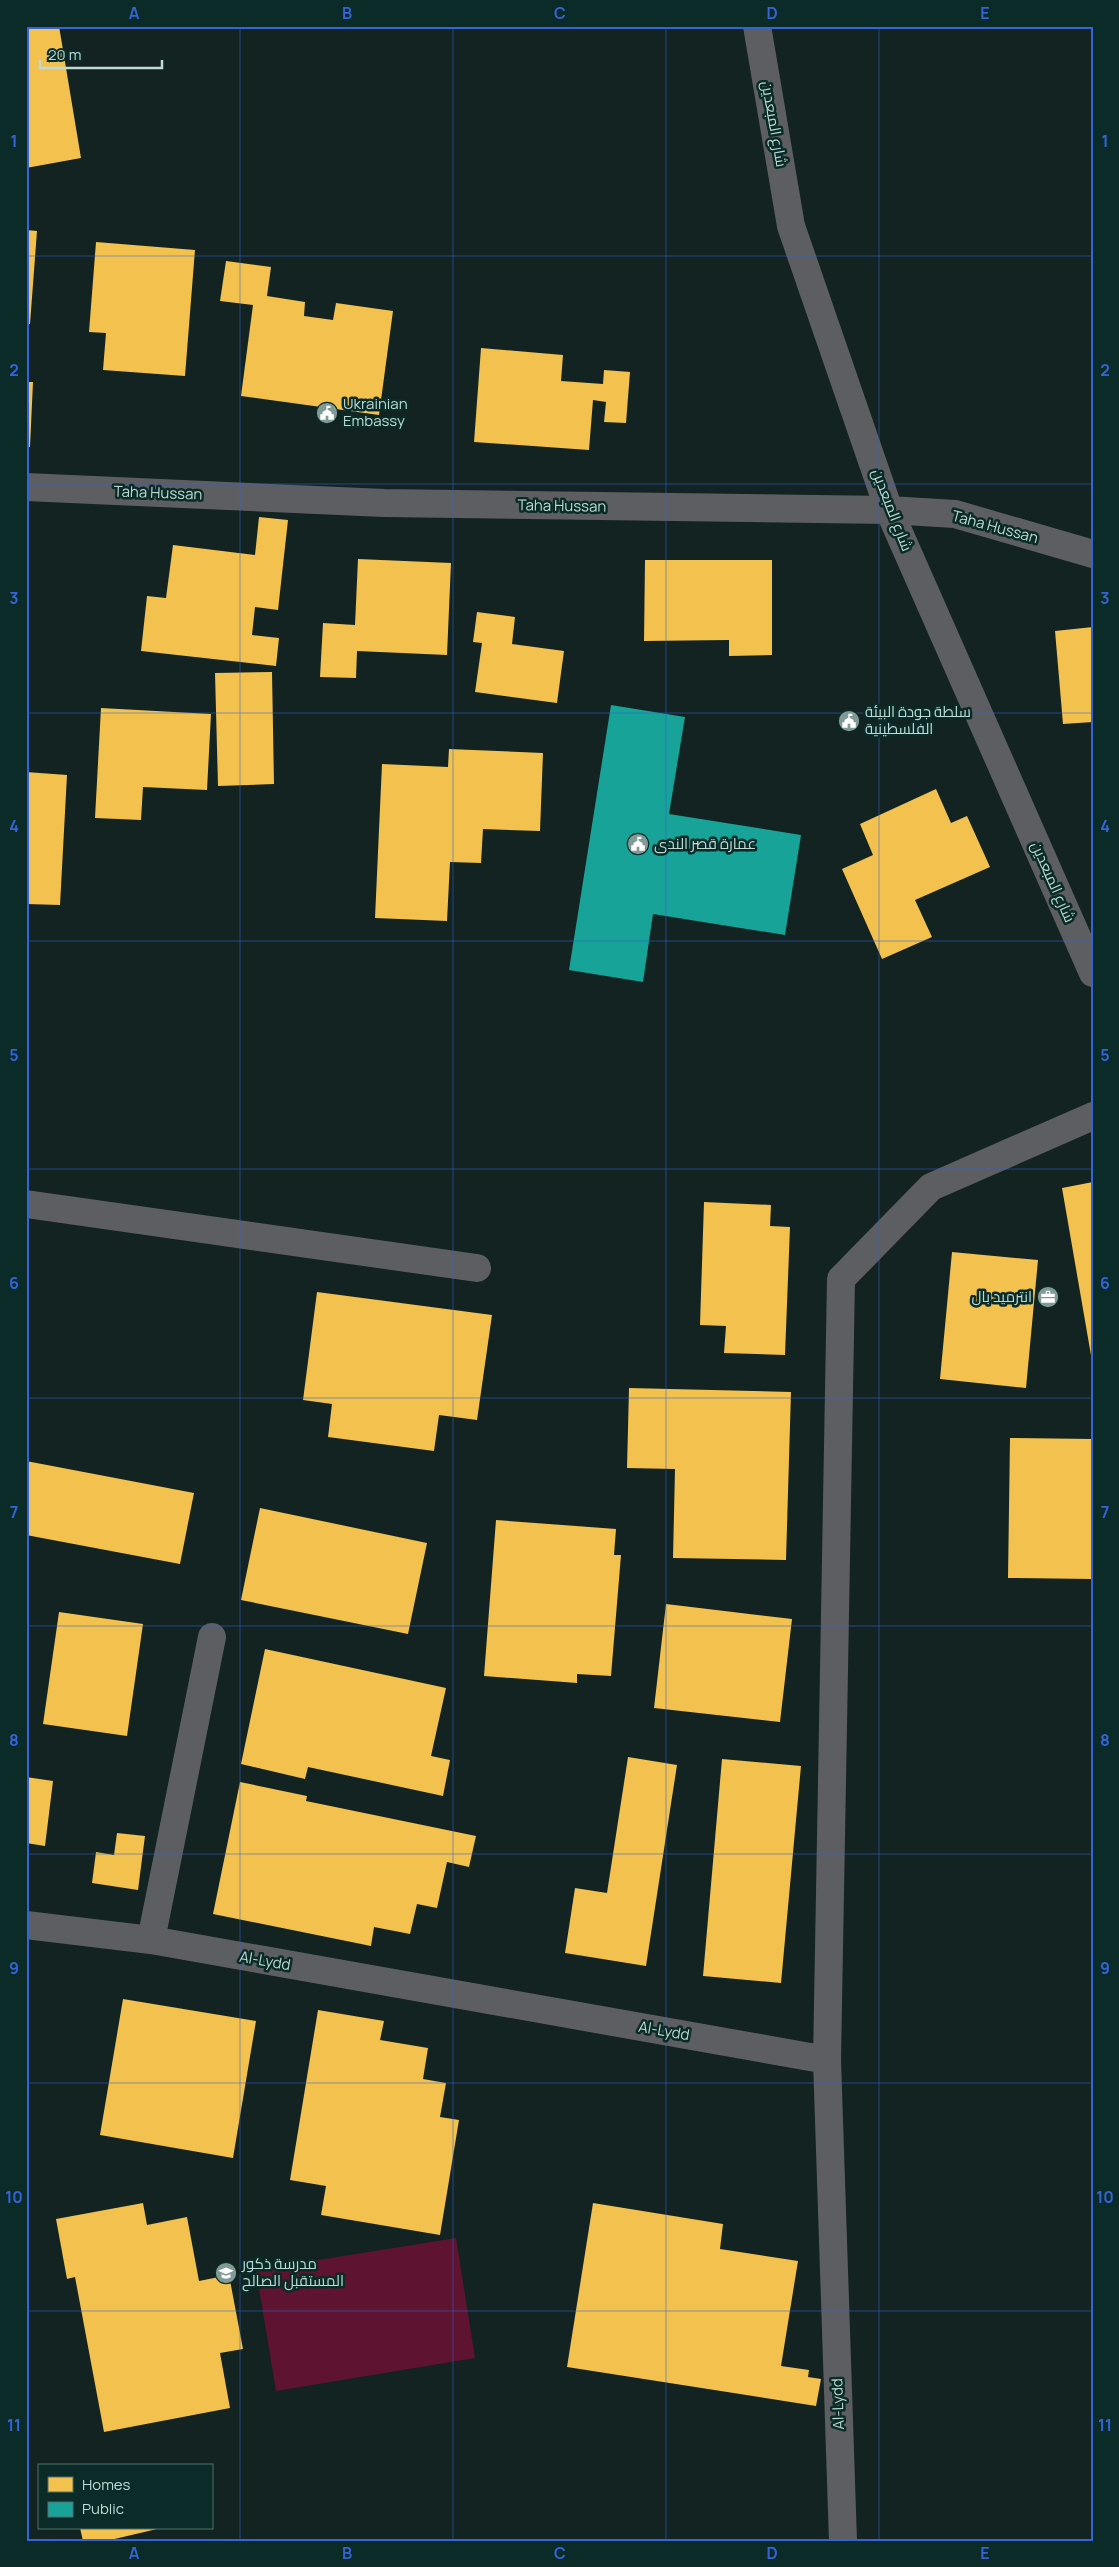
<svg xmlns="http://www.w3.org/2000/svg" width="1119" height="2567" font-family="Manrope,Cairo,sans-serif">
<style>
.green{fill:#5e1431}
.homes{fill:#f2c14e}
.public{fill:#17a398}
.lines{fill:none;stroke-linecap:round;stroke-linejoin:round}
.minor{stroke:#5d5e62;stroke-width:28}
.grid{fill:none;stroke:#3563d8;stroke-width:1;stroke-opacity:0.55}
.labels{text-anchor:middle;stroke-width:5;stroke-linejoin:round;paint-order:stroke}
.street-label{font-size:15px;fill:#bddad5;stroke:#0a2b27}
.poi-label{font-size:15px;fill:#bddad5;stroke:#0a2b27;text-anchor:start}
.neatline{fill:none;stroke:#3563d8;stroke-width:2}
.grid-label{font-size:16px;text-anchor:middle;font-weight:bold;fill:#3563d8}
</style>
<rect width="100%" height="100%" fill="#122321"/>
<!-- green -->
<path class="green" d="M456,2238l19,120 -199,33 -20,-121z"/>
<!-- homes -->
<path class="homes" d="M26,26h33l22,132 -55,10z
M26,230l11,1 -7,93h-4z
M96,242l99,8 -10,126 -82,-6 3,-37 -17,-1z
M226,261l45,6 -4,29 38,6 -1,14 29,4 3,-17 57,8 -14,104 -138,-19 12,-91 -33,-4z
M481,348l82,7 -2,26 42,3 1,-14 26,2 -4,51 -22,-1 2,-20 -13,-2 -4,50 -115,-8z
M26,382h7l-3,65h-4z
M259,517l29,3 -10,90 -23,-3 -3,28 27,3 -3,28 -135,-15 6,-55 19,2 7,-53 82,10z
M358,559l93,4 -4,92 -90,-4 -1,27 -36,-1 3,-54 32,2z
M645,560h127v95l-43,1v-16l-85,1z
M477,612l38,5 -3,27 52,7 -7,52 -82,-11 7,-49 -9,-1z
M1093,627v95l-30,2 -8,-93z
M272,672l2,112 -56,2 -3,-113z
M101,708l110,6 -4,76 -64,-3 -2,33 -46,-2z
M449,749l94,4 -3,78 -57,-2 -2,34 -31,-1 -3,59 -72,-3 7,-154 66,3z
M26,772l41,3 -7,130 -34,-1z
M936,789l15,34 16,-7 23,51 -75,33 17,37 -50,22 -40,-90 31,-14 -13,-31z
M1093,1182v179h-1l-30,-173z
M704,1202l67,3 -1,21 20,1 -5,128 -61,-2 2,-27 -26,-1z
M952,1252l86,8 -12,128 -86,-9z
M317,1292l175,23 -15,105 -38,-5 -5,36 -106,-14 4,-33 -29,-4z
M629,1388l162,4 -5,168 -113,-2 2,-89 -48,-1z
M1010,1438l82,1 -1,140 -83,-1z
M26,1461l168,32 -14,71 -154,-29z
M260,1508l167,35 -19,91 -167,-34z
M496,1520l120,9 -2,26h7l-10,121 -34,-2v9l-93,-7z
M666,1604l126,15 -12,103 -126,-14z
M59,1612l84,12 -16,112 -84,-12z
M265,1649l181,39 -15,68 19,4 -7,36 -135,-29 -3,12 -64,-15z
M628,1757l49,8 -31,201 -81,-13 10,-65 32,5z
M722,1759l79,7 -20,217 -78,-7z
M26,1777l27,4 -8,65 -19,-3z
M240,1782l67,14 -1,5 170,35 -7,31 -22,-5 -10,46 -20,-4 -7,30 -36,-7 -3,19 -158,-32z
M117,1833l28,3 -7,54 -46,-7 4,-31 18,3z
M123,1999l133,22 -23,137 -133,-23z
M318,2010l66,11 -4,19 48,8 -5,31 23,4 -6,34 19,3 -19,115 -119,-20 5,-29 -36,-6z
M143,2203l4,22 40,-8 12,64 30,-6 14,74 -23,4 10,55 -126,24 -29,-155 -8,2 -11,-60z
M593,2203l130,21 -3,25 78,12 -17,105 28,4 -1,7 13,2 -5,27 -249,-39z
M80,2528h77v1l-51,12h-23z"/>
<!-- public -->
<path class="public" d="M611,705l74,12 -16,97 132,21 -16,100 -132,-21 -10,68 -74,-12z"/>
<g class="lines">
<!-- minor -->
<path class="minor" d="M757,26l34,200 98,284 204,463
M26,487l358,16 505,7 66,4 138,40
M26,1204l451,64
M26,1925l125,15 676,120 16,481
M151,1940l61,-303
M827,2060l14,-781 90,-92 162,-71"/>
</g>
<!-- grid -->
<path class="grid" d="M240,26v2515M453,26v2515M666,26v2515M879,26v2515M26,256h1067M26,484h1067M26,713h1067M26,941h1067M26,1169h1067M26,1398h1067M26,1626h1067M26,1854h1067M26,2083h1067M26,2311h1067"/>
<!-- icons -->
<defs>
<g id="civic-disc" transform="scale(1.125)"><circle r="9.5" fill="#819a96" stroke="#0a2b27"/><path d="M-.6-6.5H3V-4.5H.6V-3L4-1V1h2V6H-6V1h2V-1L-.6-3ZM-1.2 2.5V6h2.4V2.5Z" fill="#fff"/></g>
<g id="office-disc" transform="scale(1.125)"><circle r="9.5" fill="#819a96" stroke="#0a2b27"/><path d="M-6-3h4V-5.5h4V-3h4V5H-6ZM-1-4.5V-3h2v-1.5ZM-6 0V1H6V0Z" fill="#fff"/></g>
<g id="school-disc" transform="scale(1.125)"><circle r="9.5" fill="#819a96" stroke="#0a2b27"/><path d="M0-5L7-2L0 1L-7-2ZM-4 1L0 2.5L4 1V4Q0 6-4 4Z" fill="#fff"/></g>
</defs>
<g fill-rule="evenodd">
<use href="#civic-disc" x="327" y="413"/>
<use href="#civic-disc" x="849" y="721"/>
<use href="#civic-disc" x="638" y="844"/>
<use href="#office-disc" x="1048" y="1297"/>
<use href="#school-disc" x="226" y="2273"/>
</g>
<g class="labels">
<!-- street labels -->
<g class="street-label">
<text transform="translate(774 124) rotate(80)" y="5">شارع المبعدين</text>
<text transform="translate(158 493) rotate(2)" y="5">Taha Hussan</text>
<text transform="translate(562 506) rotate(1)" y="5">Taha Hussan</text>
<text transform="translate(892 510) rotate(69)" y="5">شارع المبعدين</text>
<text transform="translate(995 527) rotate(15)" y="5">Taha Hussan</text>
<text transform="translate(1053 882) rotate(66)" y="5">شارع المبعدين</text>
<text transform="translate(265 1961) rotate(10)" y="5">Al-Lydd</text>
<text transform="translate(664 2031) rotate(10)" y="5">Al-Lydd</text>
<text transform="translate(838 2404) rotate(-92)" y="5">Al-Lydd</text>
</g>
<!-- poi labels -->
<g class="poi-label">
<text x="343" y="409">Ukrainian<tspan x="343" dy="17">Embassy</tspan></text>
<text x="865" y="717">سلطة جودة البيئة<tspan x="865" dy="17">الفلسطينية</tspan></text>
<text x="654" y="849">عمارة قصر الندى</text>
<text x="1032" y="1302" text-anchor="end">انترميد بال</text>
<text x="242" y="2269">مدرسة ذكور<tspan x="242" dy="17">المستقبل الصالح</tspan></text>
</g>
</g>
<!-- border -->
<rect width="1119" height="2567" fill="none" stroke="#0a2b27" stroke-width="55"/>
<!-- legend -->
<rect x="38" y="2464" width="175" height="65" fill="#0a2b27" stroke="#52716d"/>
<rect x="48" y="2477" width="25" height="15" fill="#f2c14e" stroke="#52716d"/>
<text x="82" y="2490" font-size="15" fill="#bddad5">Homes</text>
<rect x="48" y="2502" width="25" height="15" fill="#17a398" stroke="#52716d"/>
<text x="82" y="2514" font-size="15" fill="#bddad5">Public</text>
<!-- scale -->
<path d="M40 60v8h122v-8" fill="none" stroke="#bddad5" stroke-width="2.5"/>
<text x="48" y="60" font-size="15" fill="#bddad5" stroke="#0a2b27" stroke-width="4" paint-order="stroke">20 m</text>
<rect x="28" y="28" width="1064" height="2512" class="neatline"/>
<g class="grid-label">
<text x="134" y="19">A</text>
<text x="347" y="19">B</text>
<text x="560" y="19">C</text>
<text x="772" y="19">D</text>
<text x="985" y="19">E</text>
<text x="14" y="147">1</text>
<text x="1105" y="147">1</text>
<text x="14" y="376">2</text>
<text x="1105" y="376">2</text>
<text x="14" y="604">3</text>
<text x="1105" y="604">3</text>
<text x="14" y="832">4</text>
<text x="1105" y="832">4</text>
<text x="14" y="1061">5</text>
<text x="1105" y="1061">5</text>
<text x="14" y="1289">6</text>
<text x="1105" y="1289">6</text>
<text x="14" y="1518">7</text>
<text x="1105" y="1518">7</text>
<text x="14" y="1746">8</text>
<text x="1105" y="1746">8</text>
<text x="14" y="1974">9</text>
<text x="1105" y="1974">9</text>
<text x="14" y="2203">10</text>
<text x="1105" y="2203">10</text>
<text x="14" y="2431">11</text>
<text x="1105" y="2431">11</text>
<text x="134" y="2559">A</text>
<text x="347" y="2559">B</text>
<text x="560" y="2559">C</text>
<text x="772" y="2559">D</text>
<text x="985" y="2559">E</text>
</g>
</svg>
